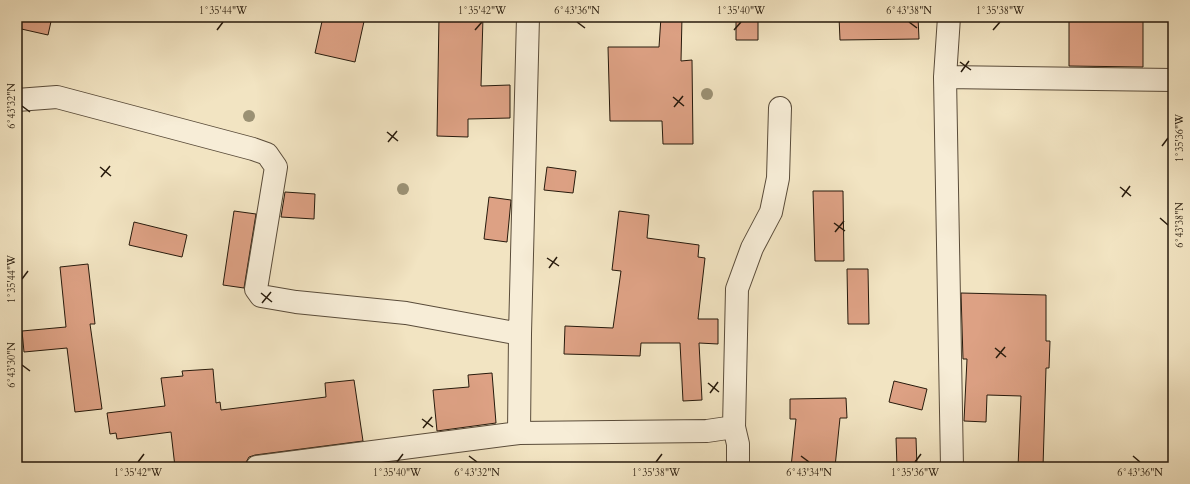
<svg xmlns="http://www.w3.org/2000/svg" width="1190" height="484" font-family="Cardo,serif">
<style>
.building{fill:#dda184;stroke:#271a0c}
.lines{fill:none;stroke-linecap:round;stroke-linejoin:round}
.street-casing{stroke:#5a4c3a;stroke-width:24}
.street{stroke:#f7edd7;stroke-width:22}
.tree{fill:#9b9174}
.ticks{fill:none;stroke:#271a0c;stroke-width:1.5}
.neatline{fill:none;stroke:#271a0c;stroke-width:1.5}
.ticks-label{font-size:10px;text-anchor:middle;fill:#271a0c}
</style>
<rect width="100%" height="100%" fill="#f2e4c2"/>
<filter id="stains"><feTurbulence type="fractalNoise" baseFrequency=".005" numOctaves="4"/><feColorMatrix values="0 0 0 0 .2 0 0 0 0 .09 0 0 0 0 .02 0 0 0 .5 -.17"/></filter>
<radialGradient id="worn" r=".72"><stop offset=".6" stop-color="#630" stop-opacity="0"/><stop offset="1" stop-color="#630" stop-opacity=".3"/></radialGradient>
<!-- building -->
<path class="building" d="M17,17h35l-4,18 -31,-7z
M323,17h42l-10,45 -40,-9z
M439,17h44l-2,69 29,-1v33l-42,1v18l-31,-1z
M661,17h21l-1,44 11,-1 1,84h-30l-1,-23h-52l-2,-74h51z
M736,17h22v23h-22z
M839,17h79l1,22 -79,1z
M1069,17h74v50l-74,-1z
M547,167l29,4 -3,22 -29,-3z
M813,191h30l1,70h-29z
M285,192l30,2 -1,25 -33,-2z
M489,197l22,3 -4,42 -23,-3z
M234,211l22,3 -12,74 -21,-3z
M619,211l30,4 -2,23 52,7 -1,12 7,1 -7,61h20v25l-19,-1 3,57 -19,1 -3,-58h-39l-1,13 -76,-2 1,-28 48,2 8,-57 -9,-1z
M134,222l53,13 -5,22 -53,-12z
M88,264l7,60h-5l12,85 -27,3 -8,-64 -43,4 -2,-21 44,-4 -6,-60z
M847,269h21l1,55h-21z
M961,293l85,2v46h4l-1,27h-3l-3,99h-25l3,-71 -34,-1 -1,27 -22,-1 3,-62h-4z
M213,369l3,34 4,-1 1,8 105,-13 -1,-14 29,-3 9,61 -108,14 -6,2 -4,7 -26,3h-44l-4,-35 -54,7 -1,-6 -6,1 -3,-21 58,-7 -4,-28 22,-2 -1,-5z
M492,373l4,50 -59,8 -4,-41 36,-3 -1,-12z
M894,381l33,8 -5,21 -33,-8z
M846,398l1,20h-7l-5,49h-44l5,-48h-6v-20z
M896,438h20l1,29h-20z"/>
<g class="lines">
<!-- street casing -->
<g class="street-casing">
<path id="street" d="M949,17l-4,60 7,390
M945,77l228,3
M17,100l40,-3 196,52 14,5 9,13 -20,122 5,7 35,6 110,11 114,21
M519,433l1,-99 8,-317
M257,467l262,-34 188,-2 27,-4
M738,467v-23l-4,-17 3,-138 15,-41 19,-36 7,-34 2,-70"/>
</g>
<!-- street -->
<use href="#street" class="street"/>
</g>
<!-- trees -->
<g class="tree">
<circle cx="707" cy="94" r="6"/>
<circle cx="249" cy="116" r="6"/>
<circle cx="403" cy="189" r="6"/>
</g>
<!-- ticks -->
<path class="ticks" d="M577,22l8,6M909,22l8,6M217,30l6,-8M475,30l7,-8M734,30l7,-8M993,30l7,-8M960,62l11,8M961,72l8,-11M673,97l11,9M22,106l8,6M674,107l9,-11M387,132l11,9M388,142l9,-11M1162,146l6,-8M100,167l11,9M101,177l9,-11M1120,187l11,9M1122,197l8,-11M1160,218l8,7M834,223l11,8M835,232l9,-11M547,258l12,8M549,268l8,-11M22,279l6,-8M261,293l11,9M262,303l9,-11M995,348l11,9M996,358l9,-11M22,365l8,6M708,383l11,9M710,393l8,-11M422,419l11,8M423,428l9,-11M469,456l8,6M801,456l8,6M1133,456l7,6M138,462l6,-8M397,462l6,-8M656,462l6,-8M915,462l6,-8"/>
<!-- margin -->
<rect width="1190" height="484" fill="none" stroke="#f2e4c2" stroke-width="44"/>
<rect x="22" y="22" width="1146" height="440" class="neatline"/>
<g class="ticks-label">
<text x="223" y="14">1°35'44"W</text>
<text x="482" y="14">1°35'42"W</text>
<text x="577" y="14">6°43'36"N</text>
<text x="741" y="14">1°35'40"W</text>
<text x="909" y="14">6°43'38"N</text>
<text x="1000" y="14">1°35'38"W</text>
<text transform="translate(11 106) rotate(-90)" y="4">6°43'32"N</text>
<text transform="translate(1179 138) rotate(-90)" y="4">1°35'36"W</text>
<text transform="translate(1179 225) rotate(-90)" y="4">6°43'38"N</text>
<text transform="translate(11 279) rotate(-90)" y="4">1°35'44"W</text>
<text transform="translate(11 365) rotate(-90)" y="4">6°43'30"N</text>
<text x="138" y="476">1°35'42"W</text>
<text x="397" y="476">1°35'40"W</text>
<text x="477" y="476">6°43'32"N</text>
<text x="656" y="476">1°35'38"W</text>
<text x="809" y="476">6°43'34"N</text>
<text x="915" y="476">1°35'36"W</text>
<text x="1140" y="476">6°43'36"N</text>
</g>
<rect width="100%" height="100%" filter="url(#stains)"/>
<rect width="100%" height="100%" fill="url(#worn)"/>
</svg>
